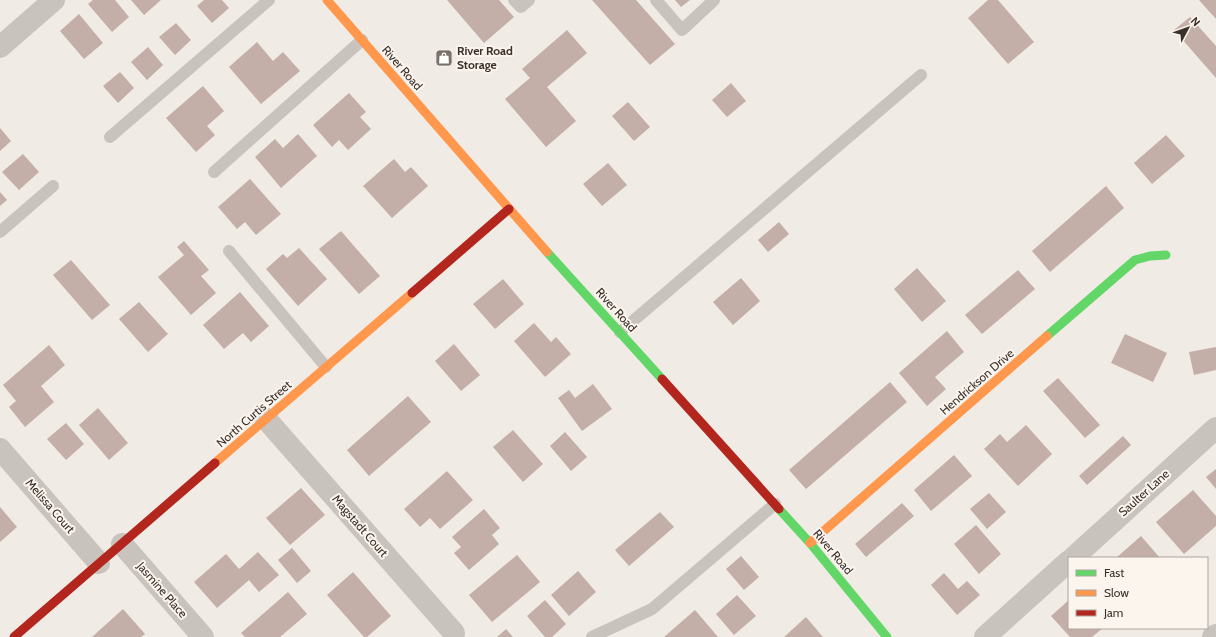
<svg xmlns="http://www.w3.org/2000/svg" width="1216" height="637" font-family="Cabin,sans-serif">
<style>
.building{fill:#c3afa7}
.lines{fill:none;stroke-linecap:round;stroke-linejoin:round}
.lane{stroke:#c9c3be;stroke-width:12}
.street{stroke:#c9c3be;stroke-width:22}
.fast{stroke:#63d668;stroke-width:9}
.slow{stroke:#ff974d;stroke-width:9}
.jam{stroke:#b3261e;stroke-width:9}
.labels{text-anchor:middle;stroke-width:4;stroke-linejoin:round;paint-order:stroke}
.poi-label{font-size:12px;font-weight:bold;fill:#3b302b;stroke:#fbf5ee;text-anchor:start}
.street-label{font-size:12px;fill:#3b302b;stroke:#fbf5ee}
</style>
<rect width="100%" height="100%" fill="#f0ebe5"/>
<!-- building -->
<path class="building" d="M93,0h22l14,17 -17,15 -24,-28z
M131,0h30l-17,15z
M204,0h18l7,8 -17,15 -15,-17z
M447,0h52l15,17 -30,26z
M592,0h44l39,44 -25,21z
M675,0h15l-9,7z
M988,0h10l36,42 -26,22 -40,-46z
M1199,0h17v19z
M79,14l24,29 -19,16 -24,-28z
M1190,17l26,29v32l-42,-48z
M176,23l15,17 -16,15 -16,-18z
M567,30l20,23 -40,34 29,34 -30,26 -41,-48 25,-21 -8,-9z
M257,42l16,19 10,-9 17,19 -39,33 -32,-37z
M148,47l15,18 -16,15 -16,-18z
M120,72l14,16 -16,15 -15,-17z
M731,83l15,18 -19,16 -15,-17z
M203,86l21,25 -17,15 8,9 -19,17 -30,-34z
M349,93l17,19 -6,5 11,12 -23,21 -9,-10 -7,7 -19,-22z
M628,102l22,25 -16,14 -22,-25z
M0,128l11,13 -11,10z
M298,134l19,22 -36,32 -26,-31 20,-18 8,9z
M1166,135l19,21 -33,28 -18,-21z
M23,154l16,18 -20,18 -17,-18z
M394,159l11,13 6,-5 17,19 -36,32 -29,-32z
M608,163l19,22 -25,21 -19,-22z
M250,179l31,35 -25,21 -11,-13 -8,7 -19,-22z
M1106,186l18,22 -74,64 -18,-21z
M0,192l7,8 -7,6z
M779,222l10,12 -21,18 -10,-12z
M341,231l39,45 -21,18 -40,-45z
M184,241l25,29 -8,6 15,17 -25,22 -33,-38 26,-22 -7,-8z
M299,248l28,31 -29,27 -32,-37 17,-15 4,4z
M71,260l39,45 -18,15 -39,-45z
M917,268l29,33 -24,21 -28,-33z
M1018,270l17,19 -53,45 -17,-19z
M741,278l19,23 -27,24 -20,-23z
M503,279l21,25 -29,25 -22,-25z
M240,292l29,34 -18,16 -8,-9 -19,16 -21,-24z
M139,302l29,32 -20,18 -29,-33z
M534,323l17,19 5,-5 15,17 -26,23 -31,-36z
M947,331l17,21 -29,25 11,12 -19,17 -28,-33z
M1125,334l42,19 -14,29 -42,-19z
M454,344l26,31 -19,16 -26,-30z
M49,345l16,20 -24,21 13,16 -29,25 -16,-20 7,-6 -13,-16z
M1216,347v23l-22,5 -5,-23z
M1058,378l42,47 -15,13 -42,-47z
M890,382l17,20 -101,87 -17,-19z
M593,384l19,25 -30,22 -24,-33 11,-8 6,8z
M408,396l23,26 -62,54 -22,-26z
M98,408l30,35 -19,17 -30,-35z
M66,423l18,21 -18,16 -19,-21z
M1026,425l26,29 -34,32 -34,-37 16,-15 7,8z
M513,430l30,34 -20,18 -30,-35z
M565,432l22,25 -16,14 -21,-25z
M1123,436l8,9 -44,40 -8,-9z
M954,455l18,21 -41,35 -17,-21z
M1216,469v20l-10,-12z
M447,471l26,29 -33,29 -10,-11 -10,9 -16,-18z
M301,488l24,27 -35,30 -24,-27z
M1193,490l23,26v10l-32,28 -28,-32z
M989,493l17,19 -19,17 -17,-20z
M902,503l12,13 -48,41 -11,-13z
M0,507l17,20 -17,15z
M484,509l16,19 -8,7 7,9 -30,26 -15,-17 7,-6 -9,-10z
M660,512l14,15 -45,39 -14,-16z
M976,525l25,29 -22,20 -25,-30z
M1141,536l19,22h-44z
M292,548l19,23 -14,12 -19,-23z
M258,552l21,23 -20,17 -10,-12 -32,28 -23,-26 32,-28 13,15z
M517,555l23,27 -48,40 -23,-27z
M741,556l18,21 -15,13 -18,-21z
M578,571l18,21 -27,24 -18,-21z
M353,572l38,44 -24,21h-3l-37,-42z
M944,573l14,16 9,-8 13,14 -23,20 -26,-30z
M288,592l19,22 -27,23h-35l-4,-4z
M737,595l19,21 -22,19 -18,-21z
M545,600l21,24 -14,13h-7l-18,-21z
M1069,600v28h34l-11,9h-22l-19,-21z
M123,609l22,25 -4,3h-49z
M695,610l23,27h-54z
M806,617l17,20h-39z
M506,629l7,8h-16z"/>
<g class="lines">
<!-- lane -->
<path class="lane" d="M514,0l7,7 8,-7
M656,0l26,30 32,-30
M110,137l159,-137
M214,172l148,-132
M0,232l53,-46
M229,251l97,116
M620,332l301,-257
M592,637l60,-28 123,-105"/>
<!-- street -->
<path class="street" d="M0,47l54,-47
M266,419l188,214
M0,449l99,114
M122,544l81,93
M1073,558l143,-130
M985,637l84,-76
M1213,637l3,-2"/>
<!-- fast -->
<path class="fast" d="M547,252l115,127
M1047,336l88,-76 15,-4 16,-1
M779,509l31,34 77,94"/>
<!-- slow -->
<path class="slow" d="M327,0l220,252
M215,463l197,-170
M810,543l237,-207"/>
<!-- jam -->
<path class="jam" d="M412,293l97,-84
M662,379l117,130
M14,637l201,-174"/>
</g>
<!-- icons -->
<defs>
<g id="shop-square" transform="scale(0.9)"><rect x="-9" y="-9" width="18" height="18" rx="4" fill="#7a716c" stroke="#fbf5ee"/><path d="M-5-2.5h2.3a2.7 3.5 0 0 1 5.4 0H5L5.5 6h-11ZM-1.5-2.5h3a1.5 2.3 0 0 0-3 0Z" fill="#fff"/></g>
</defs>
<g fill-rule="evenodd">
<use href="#shop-square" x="444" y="58"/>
</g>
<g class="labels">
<!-- poi labels -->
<g class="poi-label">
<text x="457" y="55">River Road<tspan x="457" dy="14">Storage</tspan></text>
</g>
<!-- street labels -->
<g class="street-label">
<text transform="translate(402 68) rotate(49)" y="4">River Road</text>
<text transform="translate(616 310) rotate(48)" y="4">River Road</text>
<text transform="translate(977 382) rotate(-41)" y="4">Hendrickson Drive</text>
<text transform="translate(254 414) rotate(-41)" y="4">North Curtis Street</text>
<text transform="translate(1144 493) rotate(-42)" y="4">Saulter Lane</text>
<text transform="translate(50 506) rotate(49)" y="4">Melissa Court</text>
<text transform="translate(360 526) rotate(49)" y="4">Magstadt Court</text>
<text transform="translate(833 552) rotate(50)" y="4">River Road</text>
<text transform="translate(162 590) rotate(49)" y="4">Jasmine Place</text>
</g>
</g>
<!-- legend -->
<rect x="1068" y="557" width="140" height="72" fill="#fbf5ee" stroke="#aea6a0"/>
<rect x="1076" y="570" width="20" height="6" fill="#63d668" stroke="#aea6a0"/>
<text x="1104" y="577" font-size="12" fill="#3b302b">Fast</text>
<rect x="1076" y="590" width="20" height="6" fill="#ff974d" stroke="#aea6a0"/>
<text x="1104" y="597" font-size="12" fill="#3b302b">Slow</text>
<rect x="1076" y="610" width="20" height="6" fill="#b3261e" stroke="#aea6a0"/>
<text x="1104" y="617" font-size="12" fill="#3b302b">Jam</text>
<!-- north arrow -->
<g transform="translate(1188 28) rotate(49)" stroke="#fbf5ee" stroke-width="3" paint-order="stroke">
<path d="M0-3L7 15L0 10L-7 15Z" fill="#3b302b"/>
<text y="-6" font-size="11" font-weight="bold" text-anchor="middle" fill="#3b302b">N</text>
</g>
</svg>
